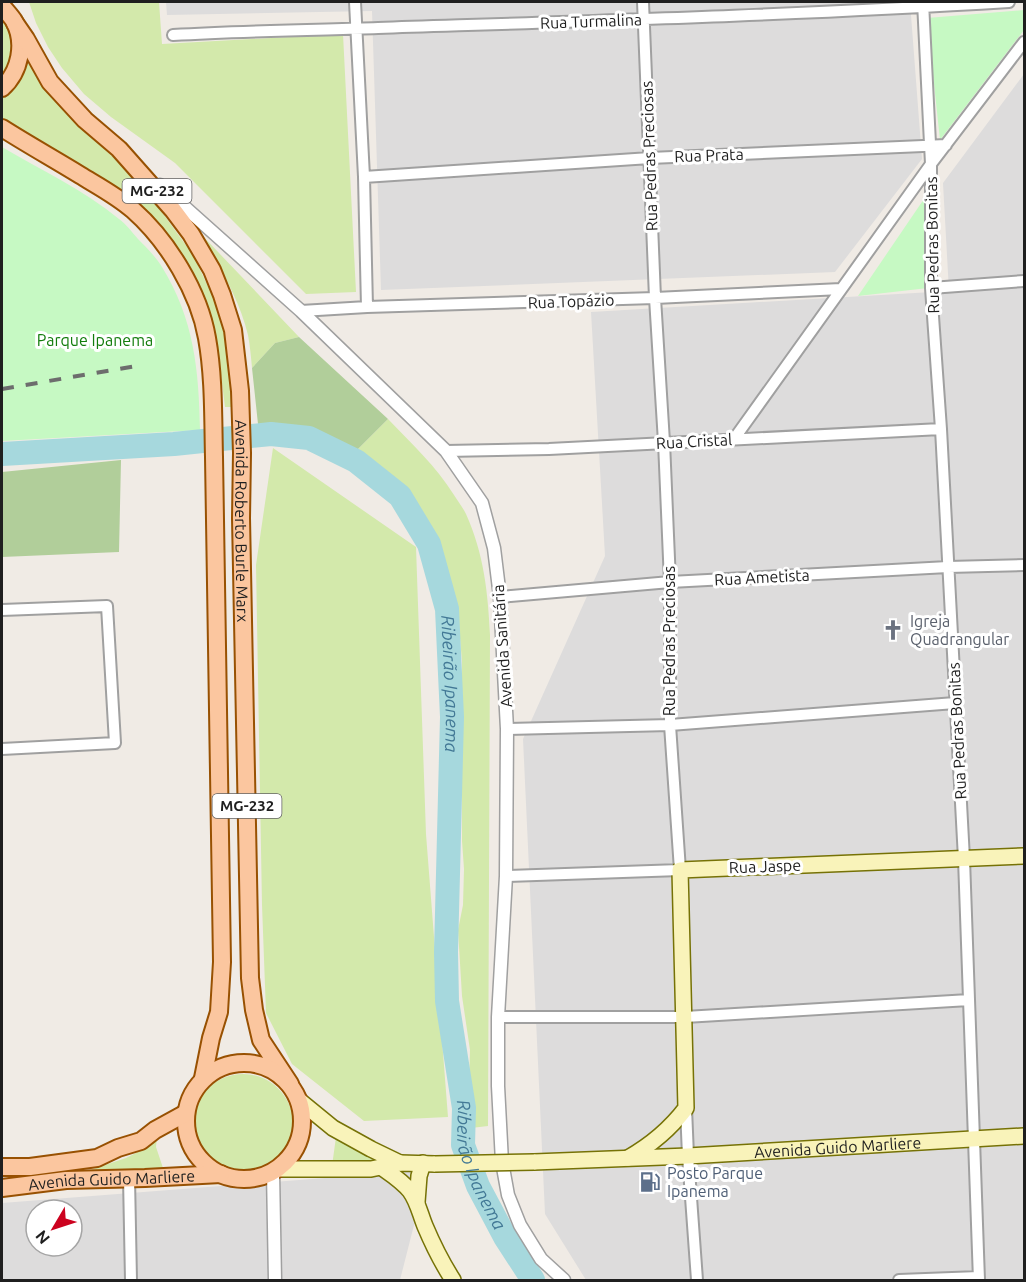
<svg xmlns="http://www.w3.org/2000/svg" width="1026" height="1282" font-family="Ubuntu,sans-serif">
<style>
.residential{fill:#dddcdc;fill-rule:evenodd}
.grass{fill:#d3e9ab}
.forest{fill:#b1ce9a}
.park{fill:#c6f9c3}
.lines{fill:none;stroke-linecap:round;stroke-linejoin:round}
.river{stroke:#a6d8dd;stroke-width:24}
.minor-casing{stroke:#a0a0a0;stroke-width:14}
.tertiary-casing{stroke:#a0a0a0;stroke-width:15}
.secondary-casing{stroke:#767206;stroke-width:18}
.primary-casing{stroke:#985102;stroke-width:20}
.minor{stroke:#fff;stroke-width:10}
.tertiary{stroke:#fff;stroke-width:12}
.secondary{stroke:#f9f3ba;stroke-width:15}
.primary{stroke:#fbc69f;stroke-width:16}
.rail{stroke:#6d6d6d;stroke-width:4;stroke-dasharray:12 12;stroke-linecap:butt}
.secondary-bridge-casing{stroke:#767206;stroke-width:18;stroke-linecap:butt}
.secondary-bridge{stroke:#f9f3ba;stroke-width:15}
.labels{text-anchor:middle;stroke-width:6;stroke-linejoin:round;paint-order:stroke}
.shield{fill:#fff;stroke:#626262;stroke-width:1.5}
.shield-label{font-size:15px;font-weight:bold;fill:#1f1f1f}
.street-label{font-size:16px;fill:#1f1f1f;stroke:#fff}
.park-label{font-size:16px;fill:#137d0d;stroke:#fff}
.worship-label{font-size:16px;fill:#5b616d;stroke:#fff;text-anchor:start}
.service-label{font-size:16px;fill:#4e5e75;stroke:#fff;text-anchor:start}
.water-label{font-size:18px;font-style:italic;fill:#437996;stroke:#fff}
</style>
<rect width="100%" height="100%" fill="#f0ebe5"/>
<!-- residential -->
<path class="residential" d="M166,2h744l12,157 -87,113 -454,18 -9,-279 -205,4z
M1024,74v1206h-438l-41,-66 -22,-475 82,-183 -14,-244 358,-21 -6,-108z
M428,1170l-28,110h-398v-77zM36,1210h36v36h-36z"/>
<!-- grass -->
<path class="grass" d="M29,2h130l3,42 181,-10 13,258 -50,2 -131,-131 -64,-46 -27,-23 -22,-26 -14,-21 -12,-24z
M2,14c2,4 6,9 8,13 7,16 2,35 -8,48z
M24,55l13,21 26,34 67,63 18,20 45,62 21,44 10,34 9,74h-8l-9,-72 -10,-33 -20,-41 -11,-17 -37,-41 -22,-16 -114,-69v-27z
M199,232l100,105 -24,6 -23,25c-1,-11 -2,-22 -4,-33 -9,-37 -29,-70 -49,-103z
M388,419c23,24 48,47 66,76 4,6 9,13 12,19 18,40 22,79 24,121l-2,491 -17,2 -2,-44 1,-34 -8,-54 -4,-66 5,-25 1,-36 -2,-28v-180l-3,-34 -12,-43 -12,-40 -17,-37 -17,-23 -21,-18 -25,-14z
M273,448l143,99 10,287 22,283 -84,4 -72,-57 -26,-51 -4,-108 -6,-340z
M193 1124a50 50 0 1 1 100 0a50 50 0 1 1-100 0Z
M157,1137l-1,10 7,21 -76,3 39,-13 10,-5z
M336,1137l27,17 25,9 -56,3z"/>
<!-- forest -->
<path class="forest" d="M299,337l89,82 -33,33 -52,-25 -45,-3 -6,-56 23,-25z
M121,460l-2,92 -117,5v-85z"/>
<!-- park -->
<path class="park" d="M1024,10v20l-84,110 -13,-122z
M2,147c39,23 82,43 117,72 7,5 13,13 19,20 8,8 18,18 24,28 32,52 37,103 38,163l-198,11z
M926,196l2,92 -70,8z"/>
<g class="lines">
<!-- river -->
<path class="river" id="s1" d="M2,454l172,-10 97,-10 38,4 47,23 44,35 29,48 18,65 5,108 -6,235 1,49 17,107 -1,37 15,41 27,51 28,43"/>
<!-- minor casing -->
<g class="minor-casing">
<path id="minor" d="M355,2l9,175 3,130
M923,2l8,162v124l10,141 23,430 15,421
M173,35c69,-4 137,-5 205,-7 210,-7 421,-13 631,-26
M364,177l286,-19 296,-13
M931,288l93,-7
M301,311l66,-4 288,-9 186,-9
M734,439l197,-275 93,-122
M446,451l103,-2 392,-20
M500,597l170,-15 278,-15 76,-2
M2,610l105,-4 8,137 -113,6
M507,729l163,-4 285,-22
M506,876l174,-6 -10,-145v-143l-6,-140 -9,-144 -12,-296
M498,1017h187l284,-17
M686,1108l2,48 9,124
M129,1178l2,102
M899,1280l80,-3"/>
</g>
<!-- tertiary casing -->
<g class="tertiary-casing">
<path id="tertiary" d="M160,185l141,126 145,140 36,52 12,45 6,49 7,132 -1,147 -8,141v69l4,76 6,33 12,30 21,34 23,21
M273,1172l2,108"/>
</g>
<!-- secondary casing -->
<g class="secondary-casing">
<g id="secondary">
<path d="M300,1101l33,27 38,21 29,14"/>
<path d="M628,1158c23,-13 42,-29 58,-50l-6,-238 344,-14"/>
<path id="s2" d="M534,1162l154,-6 336,-20"/>
<path d="M381,1167c10,7 21,14 29,24 8,11 10,23 15,35 8,19 17,37 28,54"/>
<path d="M277,1169h94l29,-6 35,1"/>
<path d="M417,1202l2,-26 4,-13"/>
</g>
</g>
<!-- primary casing -->
<g class="primary-casing">
<g id="primary">
<path d="M2,6c4,5 9,10 12,15 12,22 6,51 -12,67"/>
<path id="s3" d="M15,23l11,16 24,43 35,38 34,29 54,61 18,24 21,36 10,25 11,35 7,61 2,62 -1,65 9,460 4,32 7,30 29,44"/>
<path d="M2,128c25,16 52,31 78,47 18,11 37,21 53,35 35,31 66,82 74,128 7,39 6,80 7,119l8,505 -3,50 -8,26 -8,40"/>
<circle cx="244" cy="1121" r="58"/>
<path d="M2,1167h28l67,-9 21,-10 23,-7 14,-11 31,-17"/>
<path id="s4" d="M2,1188l64,-8 79,-2 76,-4"/>
</g>
</g>
<!-- minor -->
<use href="#minor" class="minor"/>
<!-- tertiary -->
<use href="#tertiary" class="tertiary"/>
<!-- secondary -->
<use href="#secondary" class="secondary"/>
<!-- primary -->
<use href="#primary" class="primary"/>
<!-- rail -->
<path class="rail" d="M2,389l134,-23"/>
<!-- secondary-bridge casing -->
<g class="secondary-bridge-casing">
<path id="secondary-bridge" d="M435,1164l99,-2"/>
</g>
<!-- secondary-bridge -->
<use href="#secondary-bridge" class="secondary-bridge"/>
</g>
<!-- icons -->
<defs>
<g id="church-bare" transform="scale(1.62)"><path d="M-1.2-6h2.4v3.5h3.3v2.4h-3.3V6h-2.4V-.1h-3.3v-2.4h3.3Z" fill="#6b7280" stroke="#fff" stroke-width="2.5" paint-order="stroke"/></g>
<g id="fuel-bare" transform="scale(1.62)"><path d="M-5.5-6h7V0h2V4h1.3V-2.5L3-4.5l.8-.8L6-3V5H2.5V1h-1V6h-7ZM-4.2-4.7v3.2H.2V-4.7Z" fill="#5c6f8a" stroke="#fff" stroke-width="2.5" paint-order="stroke"/></g>
</defs>
<g fill-rule="evenodd">
<use href="#church-bare" x="893" y="630"/>
<use href="#fuel-bare" x="650" y="1182"/>
</g>
<g class="labels">
<!-- shield labels -->
<g class="shield">
<rect x="122.5" y="179" width="69" height="24" rx="4.5"/>
<rect x="212.5" y="794" width="69" height="24" rx="4.5"/>
</g>
<g class="shield-label">
<text x="157" y="196">MG-232</text>
<text x="247" y="811">MG-232</text>
</g>
<!-- street labels -->
<g class="street-label">
<text transform="translate(591 21) rotate(-2)" y="6">Rua Turmalina</text>
<text transform="translate(709 155) rotate(-2)" y="6">Rua Prata</text>
<text transform="translate(649 156) rotate(-92)" y="6">Rua Pedras Preciosas</text>
<text transform="translate(932 245) rotate(-91)" y="6">Rua Pedras Bonitas</text>
<text transform="translate(571 301) rotate(-2)" y="6">Rua Topázio</text>
<text transform="translate(694 441) rotate(-3)" y="6">Rua Cristal</text>
<text dy="6" stroke="none"><textPath href="#s3" startOffset="573">Avenida Roberto Burle Marx</textPath></text>
<text transform="translate(762 577) rotate(-3)" y="6">Rua Ametista</text>
<text transform="translate(669 641) rotate(-90)" y="6">Rua Pedras Preciosas</text>
<text transform="translate(502 646) rotate(-94)" y="6">Avenida Sanitária</text>
<text transform="translate(957 731) rotate(-93)" y="6">Rua Pedras Bonitas</text>
<text transform="translate(765 866) rotate(-2)" y="6">Rua Jaspe</text>
<text dy="6" stroke="none"><textPath href="#s2" startOffset="304">Avenida Guido Marliere</textPath></text>
<text dy="6" stroke="none"><textPath href="#s4" startOffset="110">Avenida Guido Marliere</textPath></text>
</g>
<!-- park labels -->
<g class="park-label">
<text x="95" y="346">Parque Ipanema</text>
</g>
<!-- worship labels -->
<g class="worship-label">
<text x="910" y="627">Igreja<tspan x="910" dy="18">Quadrangular</tspan></text>
</g>
<!-- service labels -->
<g class="service-label">
<text x="667" y="1179">Posto Parque<tspan x="667" dy="18">Ipanema</tspan></text>
</g>
<!-- water labels -->
<g class="water-label">
<text dy="6" stroke="none"><textPath href="#s1" startOffset="615">Ribeirão Ipanema</textPath></text>
<text dy="6" stroke="none"><textPath href="#s1" startOffset="1101">Ribeirão Ipanema</textPath></text>
</g>
</g>
<!-- border -->
<rect width="1026" height="1282" fill="none" stroke="#1f1f1f" stroke-width="6"/>
<!-- north arrow -->
<g transform="translate(54 1228) rotate(231)"><circle r="28" fill="#ffffff" stroke="#a5a5a5" stroke-width="1.5"/>
<path d="M0-4.5L10 22L0 15L-10 22Z" fill="#cc021f"/>
<text y="-9" font-size="16" font-weight="bold" text-anchor="middle" fill="#1f1f1f">N</text>
</g>
</svg>
